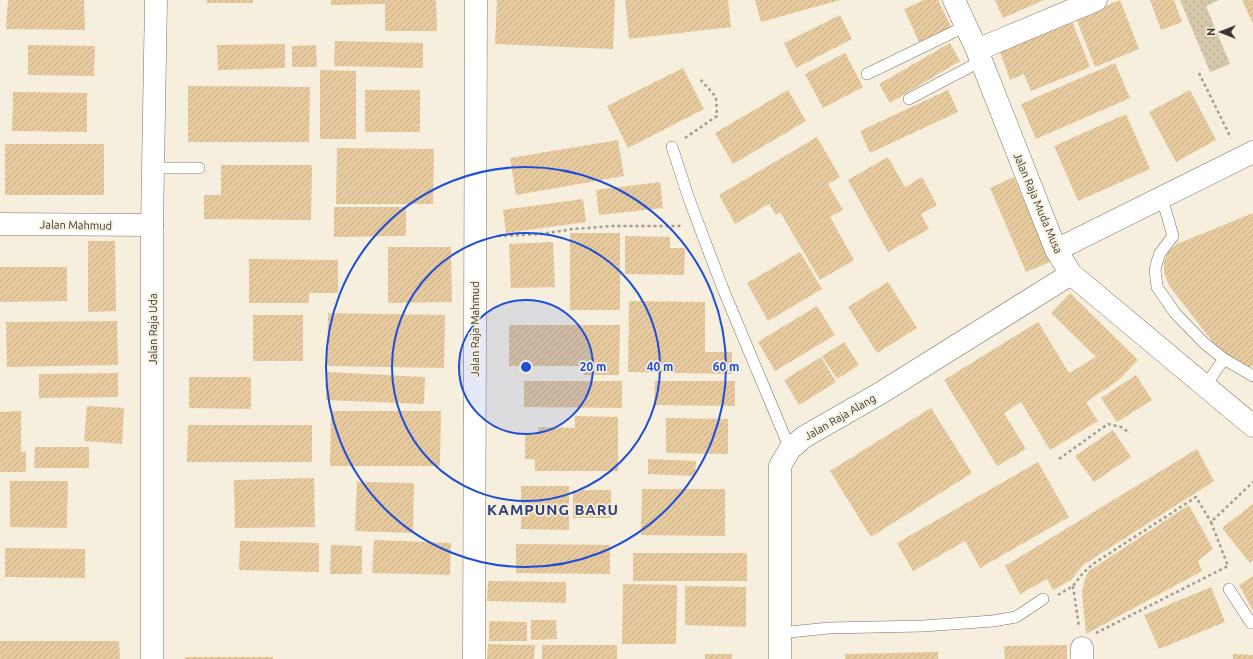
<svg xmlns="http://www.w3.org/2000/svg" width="1253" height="659" font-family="Ubuntu,sans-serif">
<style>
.grass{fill:url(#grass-dots)}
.building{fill:url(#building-hatch)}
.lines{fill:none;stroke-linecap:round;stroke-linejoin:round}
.service-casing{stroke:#7b7465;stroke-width:12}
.minor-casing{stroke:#7b7465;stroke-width:23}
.tertiary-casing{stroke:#7b7465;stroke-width:23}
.path{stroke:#a29c90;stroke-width:2.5;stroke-dasharray:3 3;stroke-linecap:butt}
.service{stroke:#fff;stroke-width:11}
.minor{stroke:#fff;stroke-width:22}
.tertiary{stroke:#fff;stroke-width:22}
.ring{fill:none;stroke:#1d4ed8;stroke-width:2}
.labels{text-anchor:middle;stroke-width:3.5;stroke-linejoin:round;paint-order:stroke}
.street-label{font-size:11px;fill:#3a3730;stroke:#f6efde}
.district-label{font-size:15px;font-weight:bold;letter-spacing:1px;fill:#2d407a;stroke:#f6efde}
.centre{fill:#1d4ed8;stroke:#f6efde;stroke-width:2}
.ring-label{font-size:12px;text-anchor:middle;font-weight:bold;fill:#1d4ed8;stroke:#f6efde;stroke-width:3.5;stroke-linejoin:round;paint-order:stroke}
</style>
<defs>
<pattern id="grass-dots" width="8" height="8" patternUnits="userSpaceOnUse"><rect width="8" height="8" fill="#d4c8aa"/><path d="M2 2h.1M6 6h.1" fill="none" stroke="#b7ac93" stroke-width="1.8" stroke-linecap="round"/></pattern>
<pattern id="building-hatch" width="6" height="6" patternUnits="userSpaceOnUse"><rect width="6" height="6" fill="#e8ca9f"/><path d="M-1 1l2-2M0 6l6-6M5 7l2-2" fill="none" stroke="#c8ae89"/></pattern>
</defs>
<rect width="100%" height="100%" fill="#f6efde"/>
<!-- grass -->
<path class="grass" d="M1180,0h39l-13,6 24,58 -20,8z"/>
<!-- building -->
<path class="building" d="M8,0h76l1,30 -79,-1z
M207,0h46v3h-46z
M331,0h105l1,31h-52v-27l-54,1z
M497,0h118l-2,49 -118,-5z
M625,0h103l3,27 -102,12z
M755,0h85l-79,22z
M924,0h14l13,27 -32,15 -15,-33z
M995,0h49l-41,18z
M1120,0l19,49 -44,18 -19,-49z
M1150,0h24l8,22 -21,8z
M1242,0h11v24z
M840,15l12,24 -56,29 -12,-25z
M1072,21l18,46 -59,24 -7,-17 -14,6 -11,-31z
M335,41l88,2v25l-89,-2z
M950,43l10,18 -70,42 -11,-19z
M285,44v24l-67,2 -1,-25z
M28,45l67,1 -1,30 -66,-1z
M316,45l1,22h-25v-21z
M845,53l18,34 -40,21 -18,-34z
M1115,63l15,35 -94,41 -15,-35z
M683,68l21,41 -76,39 -21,-42z
M320,70l36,1v68h-36z
M188,86l122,1 -1,55h-121z
M365,90h55v42h-55z
M788,90l18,31 -73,43 -18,-31z
M948,90l10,22 -88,41 -10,-22z
M1190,90l26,50 -40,22 -27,-50z
M13,92l74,1v39l-75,-1z
M1126,114l24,55 -72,32 -24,-55z
M817,137l23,40 -12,7 15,26 -13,7 24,43 -34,20 -40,-68 -4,3 -7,-11 -34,20 -16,-29z
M618,140l6,36 -108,19 -6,-37z
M5,144h99v51h-99z
M337,148l97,1 -1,55h-97z
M888,157l17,30 17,-10 15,28 -16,9 8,15 -41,23 -40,-72z
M221,165h91l-1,55 -107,-1v-24h17z
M1014,177l36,85 -24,10 -36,-84z
M660,182l3,26 -64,7 -3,-25z
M583,199l3,23 -80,11 -3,-23z
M334,207h72v29l-72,1z
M1253,213v153l-4,1 -27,-13 -52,-67 -6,-14v-11l4,-10 9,-8z
M570,233h50v77h-50z
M625,236l45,1v11h15l-1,27 -59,-1z
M88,241h27l1,70 -28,1z
M553,242l2,45 -44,1 -2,-44z
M388,247h63l1,55 -64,1z
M800,252l22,37 -54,32 -21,-38z
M249,259l89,1v33h-29v10h-60z
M0,267h67v34l-67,1z
M888,282l29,46 -40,25 -29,-46z
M1070,293l68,67 -19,20 -33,22 12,19 -48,29 -29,-48 -17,11 22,36 -29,17 -53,-86 94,-58 31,51 27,-16 -45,-44z
M629,301l76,1v50h27v22l-104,-2z
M817,306l18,29 -60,36 -17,-29z
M328,313l117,2 -1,53 -117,-2z
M253,315h50v46h-50z
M117,321l1,44 -111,2 -1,-45z
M509,325h111l-1,50h-35v-9h-75z
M844,342l15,23 -22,14 -15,-23z
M821,357l15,25 -37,23 -15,-25z
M327,372l98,5 -1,27 -98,-4z
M118,373v24l-79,1v-24z
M1136,375l16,25 -35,22 -16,-24z
M189,377h62v32l-62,-1z
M524,381h98v27l-98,-1z
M655,381h80v25l-81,-1z
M87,406l37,2 -2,36 -38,-3z
M931,408l41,65 -101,64 -41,-66z
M21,411v41h5v20h-26v-60z
M331,411h110l-1,55h-110z
M575,416l43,1v54h-83v-12h-10v-25h13v-7l37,1z
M666,418l62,1v35l-62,-1z
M188,425h124v37h-125z
M1113,430l18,27 -37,25 -19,-26z
M35,447h54v21h-55z
M1197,449l17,32 -131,84 -12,15 -18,10 -6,-11 -27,15 -15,-28z
M648,459l48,2 -1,15 -47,-2z
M1038,462l31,55 -89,51 -15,-27 -52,30 -16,-28z
M314,478l1,49 -80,1 -1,-48z
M10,481h58l-1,47 -57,-1z
M357,482l57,1 -1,50 -58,-2z
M521,486h48v44l-48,-1z
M642,489h83v47l-84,-1z
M573,490h38v28h-38z
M1253,504v56l-3,3 -28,-35z
M1189,505l24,44 -15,12 4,10 -116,63 -4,-41 3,-15 4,-7z
M374,540l77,3 -1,32 -78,-2z
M240,541l79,2v29l-80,-2z
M516,544l94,1v29l-94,-1z
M331,545l31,1v28h-32z
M5,548l80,1v29l-80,-1z
M633,553h114v28h-114z
M1253,576v35l-14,-26z
M488,581l78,1v21l-79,-2z
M623,584l54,1 -1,59h-54z
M685,586l61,1v40l-61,-2z
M1211,587l14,35 -66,27 -15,-34z
M531,620h25l1,19 -26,1z
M489,621l38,1v19h-38z
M0,641h119l1,18h-120z
M488,644l47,1 -1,14h-47z
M542,645h75v14h-75z
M1067,645v14h-62l-1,-13z
M938,652v7h-93v-5z
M705,654h27v5h-27z
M1233,654l20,1v4h-20z
M185,657h88v2h-88z"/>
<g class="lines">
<!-- service casing -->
<g class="service-casing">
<path id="service" d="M867,74l99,-48
M909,99l72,-38
M672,147l17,52 34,90 67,160
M154,168h45
M1162,198l11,38 -13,17 -3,9 -2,8 2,17 18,26 29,30 20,16 -19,27
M1224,359l29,17
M1229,589l22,34 2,-1
M780,633l49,-5 94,-2 70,-5 23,-4 27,-18"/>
</g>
<!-- minor casing -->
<g class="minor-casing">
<path id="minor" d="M954,0l23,50 79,200 15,24 182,152
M977,50l119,-50
M0,224l152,1
M1056,250l197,-98
M474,659l2,-659
M780,659v-193l10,-17 14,-12 75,-43 192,-120
M1082,659v-11"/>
</g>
<!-- tertiary casing -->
<g class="tertiary-casing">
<path id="tertiary" d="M152,659v-434l4,-225"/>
</g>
<!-- path -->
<path class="path" d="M1199,73l32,65
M685,138l32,-22 -1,-19 -17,-19
M498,236l43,-2 32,-5 40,-3h69
M1059,459l49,-35 13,3 9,6
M1073,586l6,41
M1058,595l15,-9 10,-13 10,-9 103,-67 15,25
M1096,633l132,-67 -17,-44 42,-40"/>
<!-- service -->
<use href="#service" class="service"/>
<!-- minor -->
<use href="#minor" class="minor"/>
<!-- tertiary -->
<use href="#tertiary" class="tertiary"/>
</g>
<!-- distance rings -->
<circle cx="526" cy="367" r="67" fill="#1d4ed8" fill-opacity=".12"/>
<g class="ring">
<circle cx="526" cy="367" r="67"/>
<circle cx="526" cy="367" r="134"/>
<circle cx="526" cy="367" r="200"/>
</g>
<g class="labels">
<!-- street labels -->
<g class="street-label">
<text transform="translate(1038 203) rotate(67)" y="4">Jalan Raja Muda Musa</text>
<text transform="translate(76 225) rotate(1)" y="4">Jalan Mahmud</text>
<text transform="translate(153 329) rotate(-90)" y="4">Jalan Raja Uda</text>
<text transform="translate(475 329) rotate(-90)" y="4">Jalan Raja Mahmud</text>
<text transform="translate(840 417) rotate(-30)" y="4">Jalan Raja Alang</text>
</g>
<!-- district labels -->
<g class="district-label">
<text x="553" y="515">KAMPUNG BARU</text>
</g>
</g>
<circle cx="526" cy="367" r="6" class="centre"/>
<g class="ring-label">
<text x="593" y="371">20 m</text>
<text x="660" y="371">40 m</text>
<text x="726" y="371">60 m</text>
</g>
<!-- north arrow -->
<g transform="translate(1221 32) rotate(270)" stroke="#f6efde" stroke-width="3" paint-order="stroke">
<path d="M0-3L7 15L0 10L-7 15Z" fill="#3a3730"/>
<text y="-6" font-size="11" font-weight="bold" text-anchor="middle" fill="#3a3730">N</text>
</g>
</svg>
